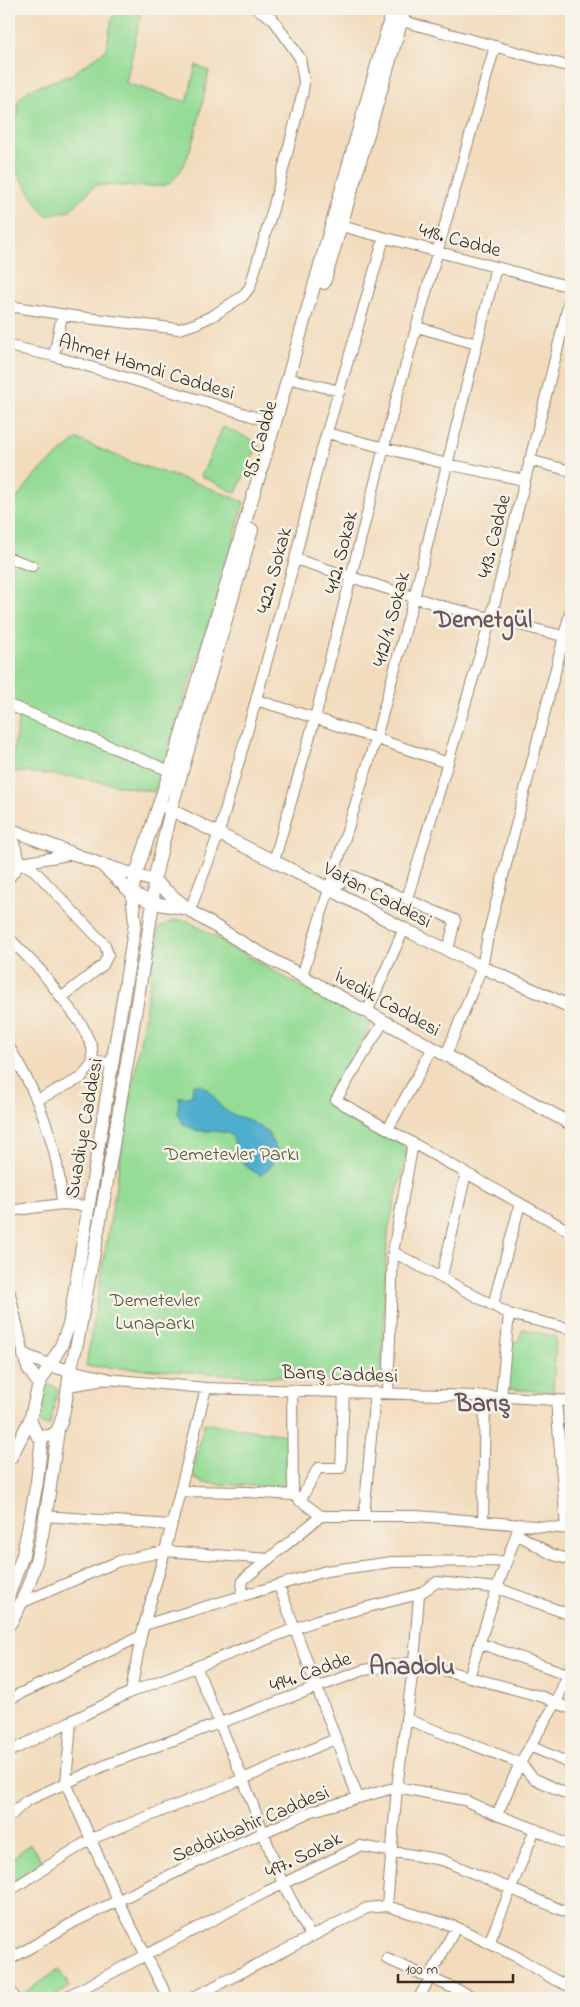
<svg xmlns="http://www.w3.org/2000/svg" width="580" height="2007" font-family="'Indie Flower',sans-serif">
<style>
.green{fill:#95dc96;stroke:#68835a}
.water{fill:#50adce;stroke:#466c76}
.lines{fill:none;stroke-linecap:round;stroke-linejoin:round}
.minor-casing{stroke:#96836e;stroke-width:12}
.major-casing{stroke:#96836e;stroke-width:14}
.minor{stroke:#fff;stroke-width:10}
.major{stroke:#fff;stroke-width:12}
.rail{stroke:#3b2a1e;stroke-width:2.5}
.labels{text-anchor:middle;stroke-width:5;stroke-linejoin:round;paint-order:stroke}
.street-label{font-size:20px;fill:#3b2a1e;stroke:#f7f3e8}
.park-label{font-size:20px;fill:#52563c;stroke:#f7f3e8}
.district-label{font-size:25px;font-weight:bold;fill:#68565f;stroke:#f7f3e8}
</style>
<rect width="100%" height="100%" fill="#f7f3e8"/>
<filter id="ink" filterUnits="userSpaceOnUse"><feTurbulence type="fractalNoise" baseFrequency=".02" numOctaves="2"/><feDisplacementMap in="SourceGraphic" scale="10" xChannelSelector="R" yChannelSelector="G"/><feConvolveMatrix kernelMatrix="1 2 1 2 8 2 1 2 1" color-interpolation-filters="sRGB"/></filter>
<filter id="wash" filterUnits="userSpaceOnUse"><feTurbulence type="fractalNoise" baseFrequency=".0096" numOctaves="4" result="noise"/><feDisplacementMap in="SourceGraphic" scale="20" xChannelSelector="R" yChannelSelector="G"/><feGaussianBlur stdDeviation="1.12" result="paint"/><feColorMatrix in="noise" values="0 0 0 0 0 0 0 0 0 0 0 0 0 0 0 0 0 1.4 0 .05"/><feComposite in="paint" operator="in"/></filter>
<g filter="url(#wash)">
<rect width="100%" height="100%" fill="#f2dcbd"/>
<!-- green -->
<path class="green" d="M124,10l17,3 -15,70 61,19 9,-37 13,6c-6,27 -17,103 -43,114 -9,3 -58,0 -70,0l-27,26 -23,5 -37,-55v-40l9,-6 -1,-13 11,-12 43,-15 35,-25 6,-32z
M223,427l36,16 -23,50 -35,-17z
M77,439l54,23 68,22 45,18 -19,71 -71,219 -79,-15 -65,-6 9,-54 -10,-6v-202l26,-34z
M183,920l5,1 98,57 86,46 -45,77 70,40 7,6 2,9 -17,70 -3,31 -4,113 -1,10 -2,3 -293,-17 73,-438 13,-7z
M523,1329l33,8 -3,55 -47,-3 4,-45 8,-3z
M45,1384l9,2 4,3 -8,36c-5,1 -11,0 -12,-6 -2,-8 3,-30 7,-35z
M204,1423l82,12 2,53 -85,-5 -9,-5 -1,-7z
M30,1844l14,19 -35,21v-23z
M59,1970l11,17 -18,11h-27l-3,-4z"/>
<!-- water -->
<path class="water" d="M193,1085h8l10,7 8,13 13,10 15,4 20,12 11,21c-4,11 -7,18 -18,23l-12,-7 -11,-14 -4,-17 -5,-4 -14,-2h-16l-15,-7 -5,-11 1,-16h10l3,-2z"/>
</g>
<g filter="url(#ink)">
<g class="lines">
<!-- minor casing -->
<g class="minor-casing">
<path id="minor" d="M402,21l169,46
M341,226l230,61
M9,306l70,11 100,12 16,-5 19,-9 29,-19 7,-9 24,-82 29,-114 1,-10 -4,-23 -27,-39 -16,-10
M417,327l60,17
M9,346l45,10 221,67
M54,356l8,-41
M291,379l49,12
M327,433l120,31 77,16
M529,460l42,11
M9,558l23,8
M295,559l143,46 133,33
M256,700l59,18 133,45
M9,705l161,66
M9,829l12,34 13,7 71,75 3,10 -5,10 -42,33
M274,861l41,-143 81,-318 99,-354
M9,878l12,-15 53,-9
M330,889l23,-13 102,44 -7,30
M407,899l84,-281 80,-324
M190,910l29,-77 76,-274 27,-110 62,-211
M9,938l33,34 40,53 10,22 1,15
M302,976l74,-238 38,-140 82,-331
M367,1012l37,-83
M384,1021l-48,79 235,132
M9,1047c29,47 50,101 53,157
M446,1055l36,-88 7,-36 82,-322
M93,1062l20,1
M37,1100l44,-22 12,-16
M388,1129l45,-81
M9,1211l53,-7 26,2
M393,1252l116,62 62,15
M442,1276l24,-103
M9,1289l15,66
M493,1305l27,-101
M107,1379l99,9 302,9 63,4
M292,1390l1,105
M388,1393l5,-141 20,-109
M501,1397l8,-83
M556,1400l10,128
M180,1491l69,1 44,3 28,21
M300,1501l18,-33h23l3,-77
M44,1516l127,9
M364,1516l11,-124
M483,1521l2,-125
M517,1534l34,20 20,6
M437,1582l60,6 74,27
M279,1586l79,212
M241,1595l2,-15 78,-64h96l154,13
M21,1603l98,-42 46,-10 104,8
M144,1625l182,-54 66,-9 115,-1
M479,1643l88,31
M196,1667l47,112 40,105 28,53
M469,1677l28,-89 23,-64
M131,1692l186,-72 102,-26
M9,1699l132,-63
M406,1719l114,44 13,15 38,18
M530,1746l41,18
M9,1752l62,-31
M497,1815l23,-52 36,-60 15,-37
M9,1817l17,-16 40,-18 5,-62 60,-29 10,-56 24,-85 41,-163
M9,1891l82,-52 152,-60 92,-40
M387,1906l10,-119 17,-125 5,-68 18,-12
M489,1943l46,-114
M387,1959l89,39
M9,1960l65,-38 123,-60 115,-51 85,-24 67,13 33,15 38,14 36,18
M9,1988l6,10
M64,1998l200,-105 96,-47 82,14 129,54
M168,1998l-50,-97 -52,-118 42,-19 256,-94 50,-8 129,35 28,12
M192,1998l175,-90 20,-2 69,21 63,31 36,22 16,7
M419,1998l37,-71"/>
</g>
<!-- major casing -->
<g class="major-casing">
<path id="major" d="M324,283l81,-274
M163,806l167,83 74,40 78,38 89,40
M9,829l91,35 54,17 38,31 57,35 322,177
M104,867l28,26 21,10 36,6
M24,1355l25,10 21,6c-2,15 -5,46 -12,58 -3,7 -14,9 -21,6l-7,-15 9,-36 22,-38 8,-21 61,-369 5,-33 -3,-30 4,-19 34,-103 105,-348 118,-414
M24,1355l4,13 11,16
M107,1379l-37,-8 8,-32 27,-146 39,-232 9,-58 1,-22 17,-72 81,-279
M68,1385l31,-5
M10,1459l20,-39
M9,1594l14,-39 14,-73 5,-45
M9,1625c35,-54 39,-132 49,-194"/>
</g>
<!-- minor -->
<use href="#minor" class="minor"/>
<!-- major -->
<use href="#major" class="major"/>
<!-- rail -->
<path class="rail" d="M9,744l3,1"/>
</g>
</g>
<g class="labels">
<!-- street labels -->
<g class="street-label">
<text transform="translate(460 239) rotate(15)" y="7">418. Cadde</text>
<text transform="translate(147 366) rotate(17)" y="7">Ahmet Hamdi Caddesi</text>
<text transform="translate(259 439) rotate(-74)" y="7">95. Cadde</text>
<text transform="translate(493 536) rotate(-76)" y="7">413. Cadde</text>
<text transform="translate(340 552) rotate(-76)" y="7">412. Sokak</text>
<text transform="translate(273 570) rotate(-75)" y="7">422. Sokak</text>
<text transform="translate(390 619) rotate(-75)" y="7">412/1. Sokak</text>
<text transform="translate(378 894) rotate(28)" y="7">Vatan Caddesi</text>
<text transform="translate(388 1002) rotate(29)" y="7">İvedik Caddesi</text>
<text transform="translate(83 1128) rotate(-80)" y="7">Suadiye Caddesi</text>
<text transform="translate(340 1373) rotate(2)" y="7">Barış Caddesi</text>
<text transform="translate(310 1671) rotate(-20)" y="7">494. Cadde</text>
<text transform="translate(250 1823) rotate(-23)" y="7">Seddübahir Caddesi</text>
<text transform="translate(303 1854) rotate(-26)" y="7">497. Sokak</text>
</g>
<!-- park labels -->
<g class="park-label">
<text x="232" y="1160">Demetevler Parkı</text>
<text x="155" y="1306">Demetevler<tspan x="155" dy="23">Lunaparkı</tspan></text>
</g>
<!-- district labels -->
<g class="district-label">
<text x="483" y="627">Demetgül</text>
<text x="483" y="1411">Barış</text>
<text x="412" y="1674">Anadolu</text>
</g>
</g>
<!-- margin -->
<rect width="580" height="2007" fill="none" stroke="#f7f3e8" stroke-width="30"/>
<!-- scale -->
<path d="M398 1974v8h115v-8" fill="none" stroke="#3b2a1e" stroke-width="2.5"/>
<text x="405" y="1974" font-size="15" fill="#3b2a1e" stroke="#f7f3e8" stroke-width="4" paint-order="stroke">100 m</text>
</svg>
